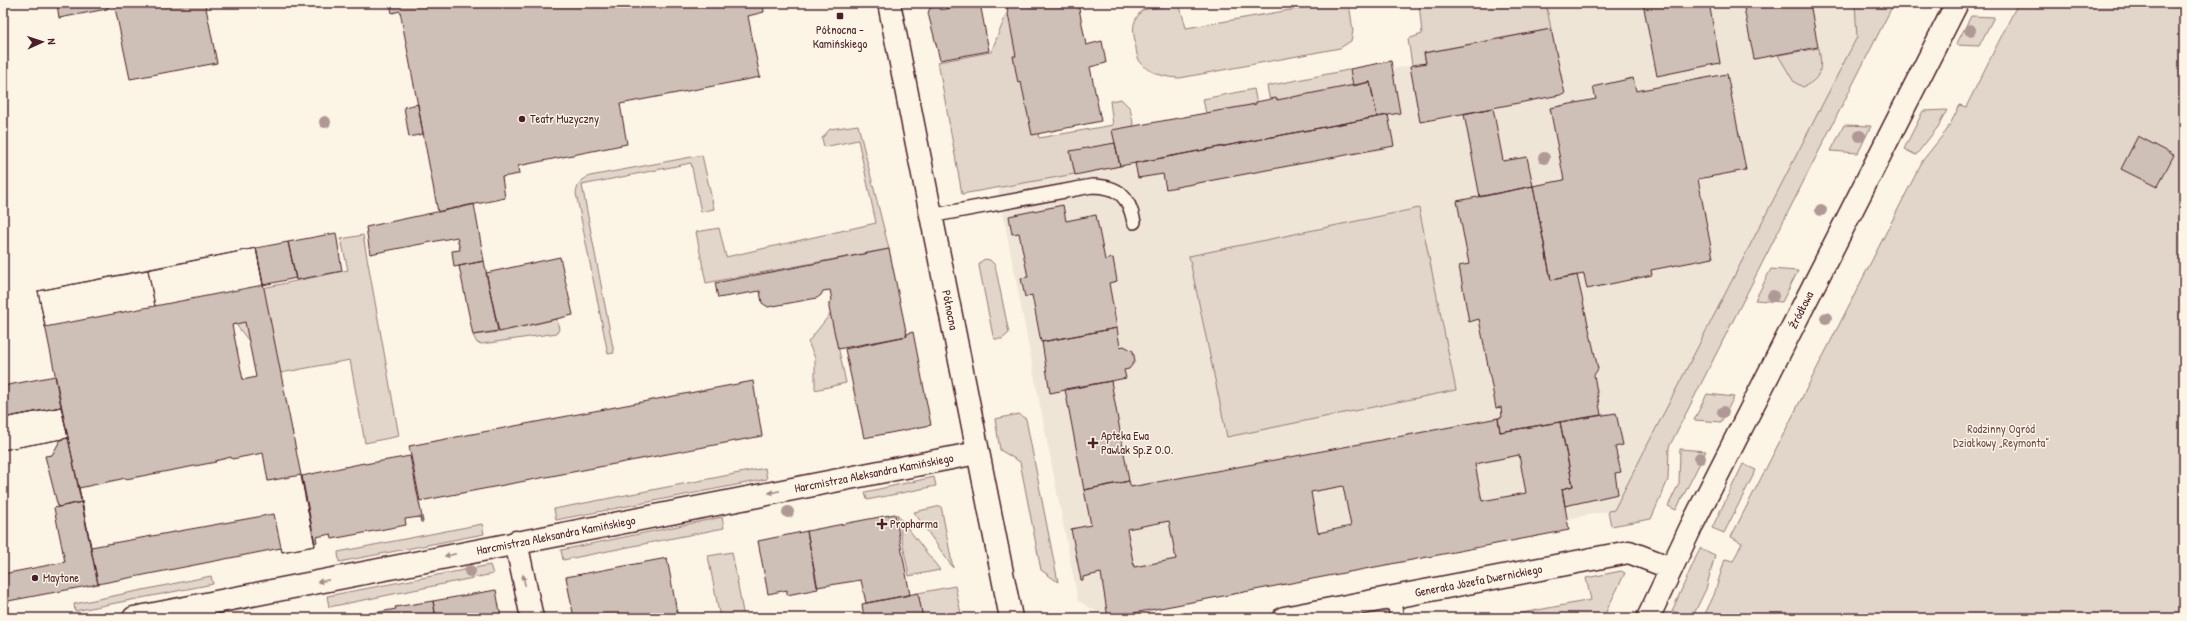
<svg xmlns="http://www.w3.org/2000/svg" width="2187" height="621" font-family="'Patrick Hand',sans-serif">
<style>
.built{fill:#eee5d7}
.green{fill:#e2d5ca;stroke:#967a7a}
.building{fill:#cfc0b7;stroke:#4a1f2b;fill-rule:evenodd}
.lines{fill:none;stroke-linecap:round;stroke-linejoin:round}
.lane-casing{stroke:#4a1f2b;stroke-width:16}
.street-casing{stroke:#4a1f2b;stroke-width:25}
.secondary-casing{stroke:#4a1f2b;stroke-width:25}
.lane{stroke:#fcf5e5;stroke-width:13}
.street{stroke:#fcf5e5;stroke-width:22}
.secondary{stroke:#fcf5e5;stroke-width:22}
.tree{fill:#af9895}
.oneway{fill:#a38a88}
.poi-dot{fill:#4a1f2b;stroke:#fcf5e5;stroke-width:1.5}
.labels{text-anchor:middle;stroke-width:3;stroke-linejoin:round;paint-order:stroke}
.poi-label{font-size:12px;fill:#4a1f2b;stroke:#fcf5e5;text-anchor:start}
.street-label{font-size:12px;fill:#4a1f2b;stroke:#fcf5e5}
.park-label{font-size:12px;fill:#704c53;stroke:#fcf5e5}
</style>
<rect width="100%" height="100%" fill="#fcf5e5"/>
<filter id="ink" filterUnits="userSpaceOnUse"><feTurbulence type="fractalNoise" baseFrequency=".025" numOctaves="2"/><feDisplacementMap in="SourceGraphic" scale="8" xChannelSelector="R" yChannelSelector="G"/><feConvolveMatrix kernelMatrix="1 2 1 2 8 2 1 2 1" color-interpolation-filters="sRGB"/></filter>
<g filter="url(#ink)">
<!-- built -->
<path class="built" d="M1546,3h329l-261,507 -47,9 2,11 -461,88 -30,-17 -80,-413 402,-75 -8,-44 34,-6 -2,-10 127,-24z"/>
<!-- green -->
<path class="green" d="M1011,3h3l25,135 74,-13 -3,-24 11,-2 9,9 4,20 -19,4 5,34 -158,28 -24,-132 53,-10z
M1179,3l7,25 145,-25h18l4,28 -2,10 -11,7 -160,30c-14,0 -33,-5 -41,-18 -3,-5 -3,-14 -4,-19 -3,-14 -2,-20 7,-31z
M1419,3h127l5,26 -127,24 2,10 -14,2 -4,-26 14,-5z
M1894,3l-225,444 -1,33 -17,39 -40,7 -3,-15 6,-1 243,-473 -2,-33z
M2018,3h166v615h-481l11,-23 11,-36 8,2 9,-18 -11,-6 192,-377 24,-30 13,-25 6,2z
M1971,16l23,1 -15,29 -23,-1z
M1819,48c3,19 4,30 -16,39l-9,-5 -16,-27z
M1353,69l2,17 -85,16 -3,-16z
M1254,89l3,15 -51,10 -3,-15z
M1947,110l-9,17 -22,28 -12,-6 19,-38z
M858,125l31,124 -183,34 -10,-51 23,-4 7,29 150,-34 -18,-83 -34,7 -2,-9 8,-9z
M1844,125l27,1 -13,27 -27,-2z
M702,155l12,54 -13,3 -10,-49 -109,22 32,168 -6,1 -32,-161c2,-10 5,-13 14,-17z
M1419,208l37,182 -229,47 -38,-181z
M363,235l36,201 -34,7 -15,-83 -75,14 -60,-76 133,-28 -7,-31z
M985,259l5,1 5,5 14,68 -7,6h-7l-2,-3 -14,-70 1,-4z
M1771,269l27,2 -16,31 -27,-2z
M831,313l15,70 -31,7v-32l-7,-16z
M557,319l2,10 -2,4 -75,11 -5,-1 -4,-8 26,-3z
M1707,394l27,3 -13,25 -27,-2z
M1019,414l7,5 32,163 -17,-12 -21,-108 -20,-12 -5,-31z
M1680,449l26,2 -30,59 -8,-4 11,-23z
M1743,464l13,6 -32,63 -12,-5z
M765,468l2,11 -211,41 -2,-11z
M934,477l2,9 -69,14 -2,-8z
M941,506l12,62 -39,-56z
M897,514l43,56 -31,6z
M722,517l2,11 -161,32 -2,-10z
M482,524l2,10 -145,28 -1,-10z
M1700,548l15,7 -9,34 -14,29h-2l-18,-7z
M732,552l12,66h-24l-12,-62z
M490,565l3,9 -164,33 -2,-11z
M1621,571l4,2 -22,45h-108l96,-18 -5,-22z
M211,576l2,8 -138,27 -1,-7z
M955,586l7,32h-39l-5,-25z"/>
<!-- building -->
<path class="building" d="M57,3h55l-5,6 -48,9z
M114,3h91l12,60 -87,16z
M390,3h373l1,9 -16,4 12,61 -140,27 7,40 -109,22 1,8 -17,3 3,21 -67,14 -38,-201 -8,2z
M980,3l9,48 -49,9 -12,-47 2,-5 9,-2 1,4z
M1006,3h72l8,42 16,-4 4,22 -16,4 11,54 -69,14 -11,-53 -3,1 -5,-27h3z
M1643,3h66l11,60 -63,13z
M1743,3h67l8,44 -64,12z
M1551,29l14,65 -145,28 -10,-56 16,-3 -2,-10z
M1391,61l9,52 -23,4 -7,-35 -17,4 -3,-17z
M1727,74l19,96 -48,9 15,79 -62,12 1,5 -65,14 -3,-15 -33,6 -18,-94 31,-6 -14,-72 46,-9 -3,-12 40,-9 3,13z
M1370,82l7,35 -257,49 -8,-36 144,-26v-2l20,-4 1,2z
M418,104l5,30 -14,3 -5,-30z
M1493,108l10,53 24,-4 6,29 -53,11 -16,-83z
M1388,115l6,31 -228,43 -3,-15 -25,4 -3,-15z
M2138,136l36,19 -17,32 -36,-18z
M1115,143l5,23 -45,9 -5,-24z
M1533,186l18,94 26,-5 21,94 -4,6 7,40 -101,17 -2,-14 4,-1 -1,-10 -5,1 -17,-89 -10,3 -10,-56 10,-2 -12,-63z
M474,204l10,57 -30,6 -2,-16 8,-1 -3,-13 -87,17 -4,-27z
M1063,205l3,16 30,-6 9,45 8,-2 4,23 -8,2 8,45 -76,14 -9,-47 -7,2 -4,-19 7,-1 -9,-44 -7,1 -3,-18z
M336,233l6,38 -46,9 -8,-38z
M288,242l8,36 -33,7 -7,-37z
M256,248l7,37 -108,21 -7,-36z
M256,248l59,298 -33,6 -1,-4 -183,36 -60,-293z
M889,249l18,87 -69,13 -9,-41v-5l3,-3 -2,-10 -7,1 -2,4 -4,3 -49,9 -6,-4 -2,-12 -42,7 -3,-15z
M560,257l13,58 -74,17 -13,-59z
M484,261l14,70 -25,4 -14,-69z
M148,270l7,36 -110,21 -7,-36z
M245,322l11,55 -13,3 -11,-55z
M1117,328l3,19 4,-1 9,5 2,10 -6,8 -5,1 2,8 -76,15 -8,-51z
M913,332l18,93 -67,13 -19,-89 62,-13 -1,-2z
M55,376l6,31 -58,11v-32z
M753,381l9,55 -342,65 -11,-55z
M1111,381l18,100 -45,9 -19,-101z
M61,407l7,31 -65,12v-32z
M61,407l7,31 -65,12v-32z
M1616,413l7,32 -8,2 6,25 -6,1 3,21 -53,12 -3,-17 11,-3 -13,-64z
M1498,418l2,14 60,-10 13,64 -11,3 7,41 -461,88 -7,-45 -18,4v3h-2l-10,-51 20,-4 -7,-35 45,-9 2,6zM1519,455l7,38 -44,8 -7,-37zM1343,486l8,40 -33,7 -7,-41zM1169,521l7,38 -42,8 -7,-38z
M68,438l14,64 -24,5 -13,-51 7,-1 9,-16z
M263,453l5,28 33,-6 14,71 -33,6 -8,-38 -183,33 -12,-59 47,-10v1l90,-17 -1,-1 16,-4 1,2z
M410,456l13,66h-2l-1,-5 -15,2 1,6 -74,14 -1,-5 -15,3 1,5 -2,1 -13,-67 62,-13 1,1z
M82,502l16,82 -95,18v-28l62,-12 -11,-54z
M895,514l15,81 -44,8 -5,-23 -44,7 -10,-56z
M807,531l11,58 -31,6v-5l-19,4 -10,-53z
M667,558l11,60h-104l-8,-41z
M496,590l5,28h-65l-3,-17z
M918,593l5,25h-59l-2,-14z
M433,601l3,17h-73v-3l33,-6 -1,-2z
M363,615v3h-14z"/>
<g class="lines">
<!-- lane casing -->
<g class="lane-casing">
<path id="lane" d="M930,216l162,-30c27,0 37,11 42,36
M1393,598l4,20"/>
</g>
<!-- street casing -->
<g class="street-casing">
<g id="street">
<path d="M516,542l16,76"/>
<path id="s1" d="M134,618l843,-165"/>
<path id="s2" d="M1284,618l345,-66 42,16"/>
</g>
</g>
<!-- secondary casing -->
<g class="secondary-casing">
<g id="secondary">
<path id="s3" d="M889,3l122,615"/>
<path id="s4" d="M1648,618l43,-91 266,-524"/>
</g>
</g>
<!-- lane -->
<use href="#lane" class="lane"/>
<!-- street -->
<use href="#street" class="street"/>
<!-- secondary -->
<use href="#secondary" class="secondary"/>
</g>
<!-- trees -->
<g class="tree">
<circle cx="1970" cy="30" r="6"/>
<circle cx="325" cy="122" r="6"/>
<circle cx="1860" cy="136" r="6"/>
<circle cx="1544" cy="158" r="6"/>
<circle cx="1821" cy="210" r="6"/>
<circle cx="1773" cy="296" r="6"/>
<circle cx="1826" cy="318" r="6"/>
<circle cx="1723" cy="412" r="6"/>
<circle cx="1700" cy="458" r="6"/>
<circle cx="788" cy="512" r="6"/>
<circle cx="470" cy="571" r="6"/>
</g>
<!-- one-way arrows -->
<defs><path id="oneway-solid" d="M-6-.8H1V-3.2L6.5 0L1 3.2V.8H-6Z"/></defs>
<g class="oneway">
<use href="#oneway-solid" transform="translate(774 492) rotate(169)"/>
<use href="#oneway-solid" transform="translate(450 555) rotate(169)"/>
<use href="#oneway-solid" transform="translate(524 580) rotate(-101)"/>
<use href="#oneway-solid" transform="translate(323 581) rotate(169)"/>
</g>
</g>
<!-- markers -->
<g class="poi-dot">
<rect x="836" y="12" width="8" height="8" rx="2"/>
<circle cx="522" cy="119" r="4"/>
<path d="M1091 437h4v4h4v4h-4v4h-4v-4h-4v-4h4z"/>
<path d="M880 518h4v4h4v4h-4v4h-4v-4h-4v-4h4z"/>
<circle cx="35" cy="578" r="4"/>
</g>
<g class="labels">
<!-- poi labels -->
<g class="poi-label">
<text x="840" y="34" text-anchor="middle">Północna -<tspan x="840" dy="14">Kamińskiego</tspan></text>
<text x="530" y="123">Teatr Muzyczny</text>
<text x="1101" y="440">Apteka Ewa<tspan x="1101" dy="14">Pawlak Sp.Z O.O.</tspan></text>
<text x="890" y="528">Propharma</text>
<text x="43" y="582">Maytone</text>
</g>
<!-- street labels -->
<g class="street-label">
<text dy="4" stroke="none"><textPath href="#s4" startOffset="344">Źródłowa</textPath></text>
<text dy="4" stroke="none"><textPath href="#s3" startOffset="313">Północna</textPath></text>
<text dy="4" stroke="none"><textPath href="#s1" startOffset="754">Harcmistrza Aleksandra Kamińskiego</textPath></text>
<text dy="4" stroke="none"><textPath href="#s1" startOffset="430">Harcmistrza Aleksandra Kamińskiego</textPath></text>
<text dy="4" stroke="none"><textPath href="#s2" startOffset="198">Generała Józefa Dwernickiego</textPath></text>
</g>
<!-- park labels -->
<g class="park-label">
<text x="2001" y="433">Rodzinny Ogród<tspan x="2001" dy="14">Działkowy „Reymonta”</tspan></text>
</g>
</g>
<!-- margin -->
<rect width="2187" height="621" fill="none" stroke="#fcf5e5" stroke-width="16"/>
<rect x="8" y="8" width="2171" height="605" fill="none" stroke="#4a1f2b" stroke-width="1.5" filter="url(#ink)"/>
<!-- north arrow -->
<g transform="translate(42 42) rotate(87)" stroke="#fcf5e5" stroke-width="3" paint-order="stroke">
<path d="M0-3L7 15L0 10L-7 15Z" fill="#4a1f2b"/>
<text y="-6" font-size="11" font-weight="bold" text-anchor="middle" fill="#4a1f2b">N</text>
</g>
</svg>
